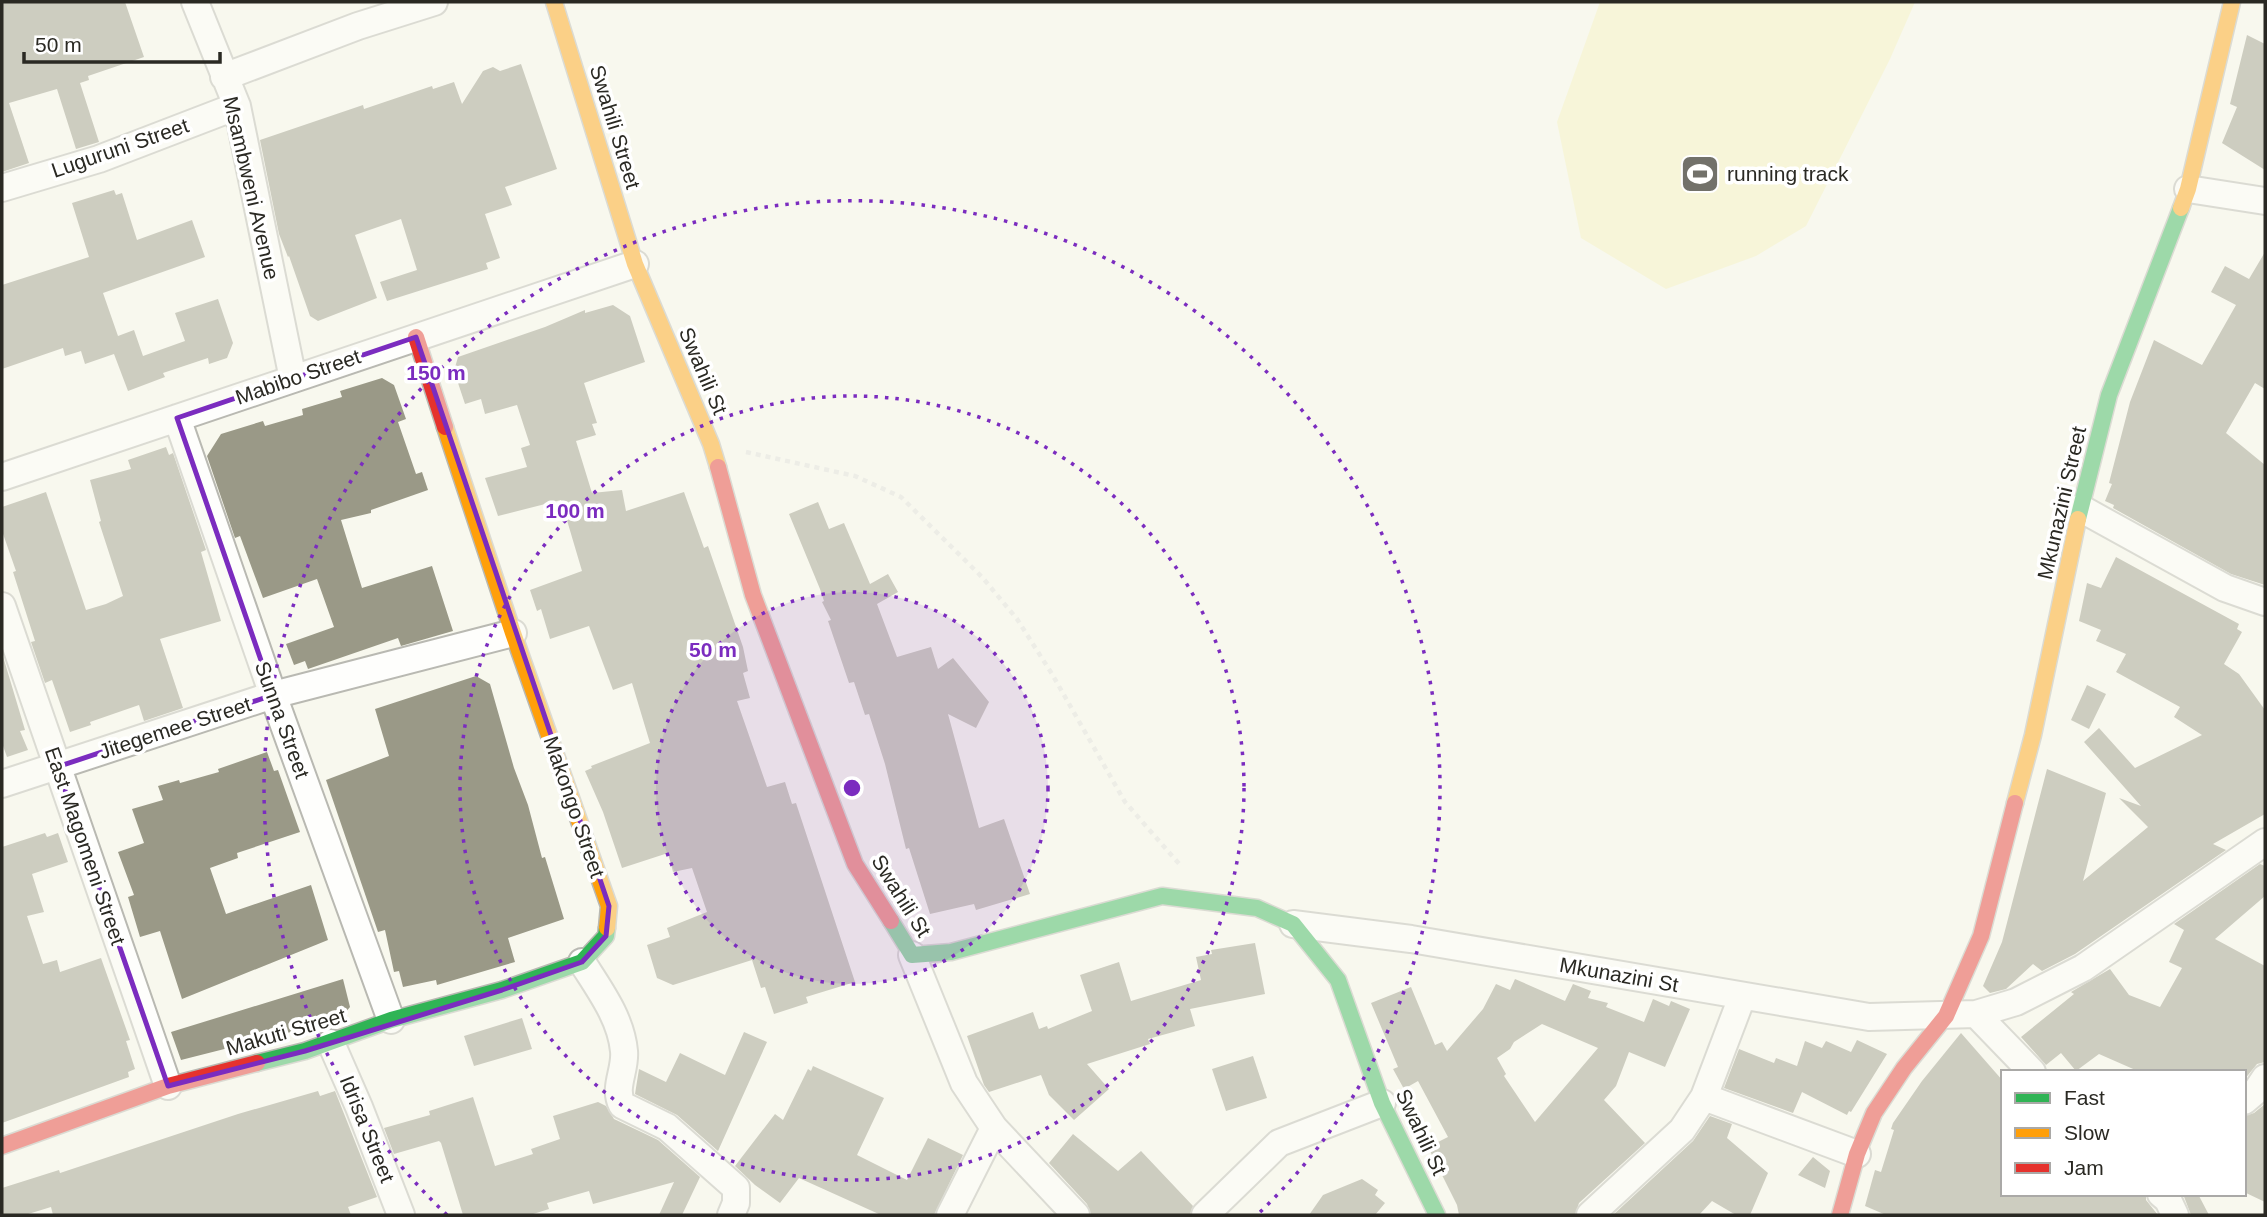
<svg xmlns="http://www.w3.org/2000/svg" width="2267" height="1217" font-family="Helvetica,sans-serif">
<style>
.green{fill:#f5f2bf}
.building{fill:#9a9987;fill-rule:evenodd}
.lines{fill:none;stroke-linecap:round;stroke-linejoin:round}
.street-casing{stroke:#b9b9b2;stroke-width:30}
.fast-casing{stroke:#b9b9b2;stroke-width:19}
.slow-casing{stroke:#b9b9b2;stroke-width:19}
.jam-casing{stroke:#b9b9b2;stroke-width:19}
.path{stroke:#dfdfdc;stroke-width:4.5;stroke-dasharray:5 5;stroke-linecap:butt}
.street{stroke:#fefefc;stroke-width:26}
.fast{stroke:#30b455;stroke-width:16}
.slow{stroke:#ff9f0a;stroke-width:16}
.jam{stroke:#e5322d;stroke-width:16}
.marked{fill:none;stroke:#7b2cbf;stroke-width:5;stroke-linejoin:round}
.ring{fill:none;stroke:#7b2cbf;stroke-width:3.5;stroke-dasharray:3.5 7}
.labels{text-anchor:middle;stroke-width:7;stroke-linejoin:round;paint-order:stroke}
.street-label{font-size:21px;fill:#2a2923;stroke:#fff}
.poi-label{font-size:21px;fill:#2a2923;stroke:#fff;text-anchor:start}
.centre{fill:#7b2cbf;stroke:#fff;stroke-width:3.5}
.ring-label{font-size:21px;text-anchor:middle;font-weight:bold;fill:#7b2cbf;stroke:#fff;stroke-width:7;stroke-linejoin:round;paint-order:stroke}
</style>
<rect width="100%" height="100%" fill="#f8f8ee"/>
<!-- green -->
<path class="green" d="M1600,2h315l-25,57 -84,167 -50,30 -90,33 -85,-51 -24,-116z"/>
<!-- building -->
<path class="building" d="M2,2h123l19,55 -56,19 1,4 -9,3 19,59 -23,7 -19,-60 -48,14 20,60 -27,9z
M2247,35l18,9v126l-43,-27 15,-36 -7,-3z
M521,64l36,105 -52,18 7,18 -27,9 15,44 -14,5 2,6 -101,32 -7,-19 37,-12 -16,-51 -46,16 22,63 -59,23 -8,-5 -21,-60 -1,1 -9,-23 -19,-94 103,-35 1,4 68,-23 1,3 21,-7 8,22 21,-33 10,-4 7,4z
M114,190l2,5 6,-2 15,47 55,-20 13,37 -102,36 15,43 16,-6 9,26 42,-15 -10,-28 43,-14 15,44 -6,15 -18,6 -1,-6 -45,15 2,4 -37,14 -14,-37 -29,10 -4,-13 -16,5 -2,-8 -61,21v-84l87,-28 -17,-54z
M2265,252v137l-10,-6 -29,50 39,32v120l-34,-11 -118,-66 1,-3 -9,-4 7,-17 -3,-1 21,-81 24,-62 48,25 34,-60 -25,-13 14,-26 24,13z
M613,305l17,11 15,46 -61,21 13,40 -5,1 4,11 -20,6 16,52 30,-3 4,21 58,-19 20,56 4,-2 35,101 5,24 -5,2 7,25 -13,3 30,86 18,-5 7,22 4,-1 59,179 -49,15 2,6 -34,11 -9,-27 -4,1 -9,-28 -79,25 -16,-7 -10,-33 23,-8 -3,-9 40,-16 -15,-44 -19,4 -5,-19 -46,15 -19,-56 -18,-41 7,-3 -1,-2 59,-23 -18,-60 -19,7 -24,-64 -39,13 -9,-30 -4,2 -7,-21 52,-19 -21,-71 -63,16 -13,-38 42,-11 -6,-19 9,-3 -13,-40 -32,9 -4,-15 -16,5 -11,-33 4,-14 87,-30 40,-17v3z
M382,378l12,7 12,34 -8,3 18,52 6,-2 6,18 -57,20v3l-30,7 21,68 70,-22 21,65 -52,15 -3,-8 -90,31 -3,-8 -11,4 -8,-21 48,-17 -17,-48 -54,19 -23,-62 -5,2 -28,-82 14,-22 42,-13 2,5 38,-11 -1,-6 40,-12 -2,-6z
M166,447l3,8 4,-2 33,97 -5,2 20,69 -61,18 23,69 -39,13 -5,-16 -49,17 1,3 -21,7 -18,-52 -7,3 -14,-41 4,-1 -22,-69 3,-1 -14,-40v-24l44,-15 40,118 20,-6 17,-8 -24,-74 2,-1 -11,-41 41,-11 -3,-9z
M818,502l11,27 15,-6 26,61 18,-10 10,18 -21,12 20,53 34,-10 7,22 15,-11 36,44 -13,26 -28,-14 31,114 25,-9 26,75 -54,16 -2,-6 -44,10 -21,-66 -3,1 -21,-85 -16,-50 -4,1 -11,-33 -5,1 -21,-62 3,-1 -9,-18 2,-1 -4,-12 -31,-75z
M2116,557l123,67 -2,5 5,3 -18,32 15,10 26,36v104l-52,30 13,6 -151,104 -33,17 -9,-7 -27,25 -16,4 -7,-7 19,-44 45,-173 59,24 -23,88 65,-54 -29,-29 22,8 -57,-64 15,-14 36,40 67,-33 -28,-18 6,-10 -64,-35 10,-18 -30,-13 5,-11 -22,-9 8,-38 14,5z
M2,653l23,77 -5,1 8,19 -21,7 -5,-14z
M476,676l14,8 24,84 14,37 14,53 3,-1 19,62 -56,19 7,24 -78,23 -1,-5 -33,7 -4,-16 -5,1 -9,-42 -7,2 -52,-152 63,-24 -14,-47z
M2087,685l19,9 -17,35 -18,-9z
M267,752l7,19 4,-1 22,62 -63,21 1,5 -28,10 16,46 85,-29 17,55 -146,59 -22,-68 -20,6 -12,-40 6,-2 -16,-43 26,-9 -12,-34 31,-9 -5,-14 21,-6 1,3 39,-11 -1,-3z
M45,833l2,4 11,-4 10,29 -36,12 12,38 -17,4 16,48 14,-4 3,12 41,-14 29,82 -4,1 9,28 -7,3 1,5 -127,46v-276z
M2260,864l5,2v30l-50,43 50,27v96l-8,2 -13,16v-8h-104l-41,-18 -23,17 -15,-18 -15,12 -25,-28 53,-43 -3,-2 39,-23 19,26 31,12 22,-39 -13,-6 15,-32 -10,-6z
M1255,943l10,51 -75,15 5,17 -47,13 2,5 -63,20 22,25 -35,31 -25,-25 -8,-20 -52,17 -5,-7 -17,-49 66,-24 6,17 8,-3 1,3 44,-18 -12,-36 39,-13 12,39 70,-21 -5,-23 16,-3 -1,-4z
M343,979l7,28 -5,6 -46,17 -118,30 -10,-28z
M1515,979l50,22 8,-17 18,7 -3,7 20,5 -2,4 38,15 9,-23 16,7 2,-5 19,8 -25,58 -36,-15 -13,34 -12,14 41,43 -66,60 -4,12h-116l-2,-10 -29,-58 20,-10 -30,-56 -14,8 -11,-20 5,-2 -27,-64 40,-16 24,58 7,-3 5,9 36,-42 13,-25 14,6zM1542,1024l56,24 -63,74 -31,-46 2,-2 -9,-16 13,-9 4,-7z
M522,1018l10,31 -58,17 -10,-30z
M744,1032l23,10 -49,109 -41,-36 -42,-21 4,-25 27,13 14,-29 45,22z
M1961,1033l42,48v113h143v6l12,15h-272l-21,-9 10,-36 6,2 13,-42 -3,-1 2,-6 29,-42z
M1857,1040l30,14 -36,58 -2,-1 -2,4 -45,-23 -9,21 -69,-25 15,-39 35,14 2,-5 21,8 8,-25 17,7 4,-7 25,11z
M1253,1056l14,42 -41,13 -14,-42z
M813,1066l71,32 -27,57 50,25 21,-42 35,17 -29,60h-53l-82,-37 -19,25 -25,-18 -20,-19 40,-52 8,6 25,-51 3,2z
M318,1091l2,5 15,-5 42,106 -29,10 3,8h-298l-2,-8 -26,8h-23v-27l57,-18 1,3 178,-59z
M473,1097l22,69 38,-12 -2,-5 29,-10 -7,-23 45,-14 8,4 8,13 44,21 42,37 -18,38h-23l15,-33 -81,22 -4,-13 -42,12 2,6 -19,6h-67l-22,-72 -2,-2 -45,13 -10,-26 46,-13 -1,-4z
M2265,1104v98l-21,-10v-76l10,-3z
M1710,1116l22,8 -5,14 41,35 -18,42h-14l-24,-14 -13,14h-86l80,-74z
M1073,1134l45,37 23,-20 52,55 -3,9h-99l-4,-11 -38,-41z
M1813,1157l17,14 -5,17 -27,-13z
M1362,1179l16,11 -3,5 10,8 -10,12h-66l14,-20z
M2183,1194h15l11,21h-18z"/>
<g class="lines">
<!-- street casing -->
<g class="street-casing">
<path id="street" d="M195,2l42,104 56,273
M224,77l134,-51 76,-24
M2,188l97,-29 138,-53
M2188,189l77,12
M177,418l96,277 118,325
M2,477l633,-213
M2080,508l145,80 40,14
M2,606l166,480
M2,784l271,-89 240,-62
M1293,924l118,15 458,78 107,-3 40,-12 67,-34 182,-126
M912,955l52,128 30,45 82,87
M582,962c17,27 39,56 42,89 2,19 -11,36 -2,54l45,22 69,61v15l-5,12
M1976,1014l56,58
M331,1043l28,64 42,108
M1704,1097l153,57
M2244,1101l13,-11 8,-12
M2161,1194l7,6 7,15
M950,1215l44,-87
M1205,1215l74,-72 103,-40
M1590,1215l92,-85 22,-33 38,-100"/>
</g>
<!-- fast casing -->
<g class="fast-casing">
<path id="fast" d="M2078,519l31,-124 72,-187
M891,921l21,34 39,-3 211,-56 95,12 36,16 45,56 44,123 55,112
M257,1063l48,-12 86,-31 111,-30 80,-28 24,-26 1,-8"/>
</g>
<!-- slow casing -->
<g class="slow-casing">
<path id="slow" d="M554,2l81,262 76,180 7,23
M2181,208l7,-19 44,-187
M445,427l68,206 96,273 -2,22
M2015,803l18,-68 45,-216"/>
</g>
<!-- jam casing -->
<g class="jam-casing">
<path id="jam" d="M416,337l29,90
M718,467l35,128 102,269 36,57
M2,1146l166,-60 89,-23
M1840,1215l17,-61 17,-41 30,-45 42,-52 35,-80 34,-133"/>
</g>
<!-- path -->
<path class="path" d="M746,452l109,24 46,21 81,80 35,42 35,55 73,128 56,64"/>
<!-- street -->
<use href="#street" class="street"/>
<!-- fast -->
<use href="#fast" class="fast"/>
<!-- slow -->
<use href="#slow" class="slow"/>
<!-- jam -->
<use href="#jam" class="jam"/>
</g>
<!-- marked area -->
<path d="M0 0H2267V1217H0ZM416,337l193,569 -3,30 -24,26 -80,28 -197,61 -137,35 -111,-319 216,-72 -96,-277z" fill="#f8f8ee" fill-opacity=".55" fill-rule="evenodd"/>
<path class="marked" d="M416,337l193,569 -3,30 -24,26 -80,28 -197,61 -137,35 -111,-319 216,-72 -96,-277z"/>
<!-- distance rings -->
<circle cx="852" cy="788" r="196" fill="#7b2cbf" fill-opacity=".12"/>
<g class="ring">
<circle cx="852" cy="788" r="196"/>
<circle cx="852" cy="788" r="392"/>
<path d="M447 1215A588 588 0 1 1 1257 1215"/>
</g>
<!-- icons -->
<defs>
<g id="stadium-square" transform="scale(2.0125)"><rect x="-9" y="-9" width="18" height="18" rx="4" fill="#72716a" stroke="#fff"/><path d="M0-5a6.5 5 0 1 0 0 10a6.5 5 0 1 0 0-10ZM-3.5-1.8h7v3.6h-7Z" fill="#fff"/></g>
</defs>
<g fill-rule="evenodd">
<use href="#stadium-square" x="1700" y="174"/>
</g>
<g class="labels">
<!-- street labels -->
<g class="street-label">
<text transform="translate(615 127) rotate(73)" y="7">Swahili Street</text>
<text transform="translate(120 148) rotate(-19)" y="7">Luguruni Street</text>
<text transform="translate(251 188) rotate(77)" y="7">Msambweni Avenue</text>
<text transform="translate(703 371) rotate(67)" y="7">Swahili St</text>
<text transform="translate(298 377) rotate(-19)" y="7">Mabibo Street</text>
<text transform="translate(2062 503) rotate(-77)" y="7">Mkunazini Street</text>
<text transform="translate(282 720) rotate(70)" y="7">Sunna Street</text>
<text transform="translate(175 728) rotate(-18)" y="7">Jitegemee Street</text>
<text transform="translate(574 807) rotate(71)" y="7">Makongo Street</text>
<text transform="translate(85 846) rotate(71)" y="7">East Magomeni Street</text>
<text transform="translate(901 896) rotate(58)" y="7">Swahili St</text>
<text transform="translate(1619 975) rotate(10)" y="7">Mkunazini St</text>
<text transform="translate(286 1032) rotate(-16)" y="7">Makuti Street</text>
<text transform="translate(367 1129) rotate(68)" y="7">Idrisa Street</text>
<text transform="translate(1421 1132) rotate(65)" y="7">Swahili St</text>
</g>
<!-- poi labels -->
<g class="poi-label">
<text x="1727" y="181">running track</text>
</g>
</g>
<circle cx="852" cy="788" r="10" class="centre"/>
<g class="ring-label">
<text x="436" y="380">150 m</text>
<text x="575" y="518">100 m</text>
<text x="713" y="657">50 m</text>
</g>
<!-- border -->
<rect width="2267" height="1217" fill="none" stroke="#2a2923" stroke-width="7"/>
<!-- legend -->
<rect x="2001" y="1070" width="245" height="126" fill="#ffffff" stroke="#aaa9a7" stroke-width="2"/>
<rect x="2015" y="1093" width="35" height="10" fill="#30b455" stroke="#aaa9a7" stroke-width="2"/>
<text x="2064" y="1105" font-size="21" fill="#2a2923">Fast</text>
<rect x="2015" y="1128" width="35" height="10" fill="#ff9f0a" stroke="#aaa9a7" stroke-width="2"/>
<text x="2064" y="1140" font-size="21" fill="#2a2923">Slow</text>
<rect x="2015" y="1163" width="35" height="10" fill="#e5322d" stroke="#aaa9a7" stroke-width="2"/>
<text x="2064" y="1175" font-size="21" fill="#2a2923">Jam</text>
<!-- scale -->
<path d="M24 52v10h196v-10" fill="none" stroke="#2a2923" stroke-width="3.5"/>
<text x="35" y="52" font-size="21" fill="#2a2923" stroke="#ffffff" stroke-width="5" paint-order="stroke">50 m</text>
</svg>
